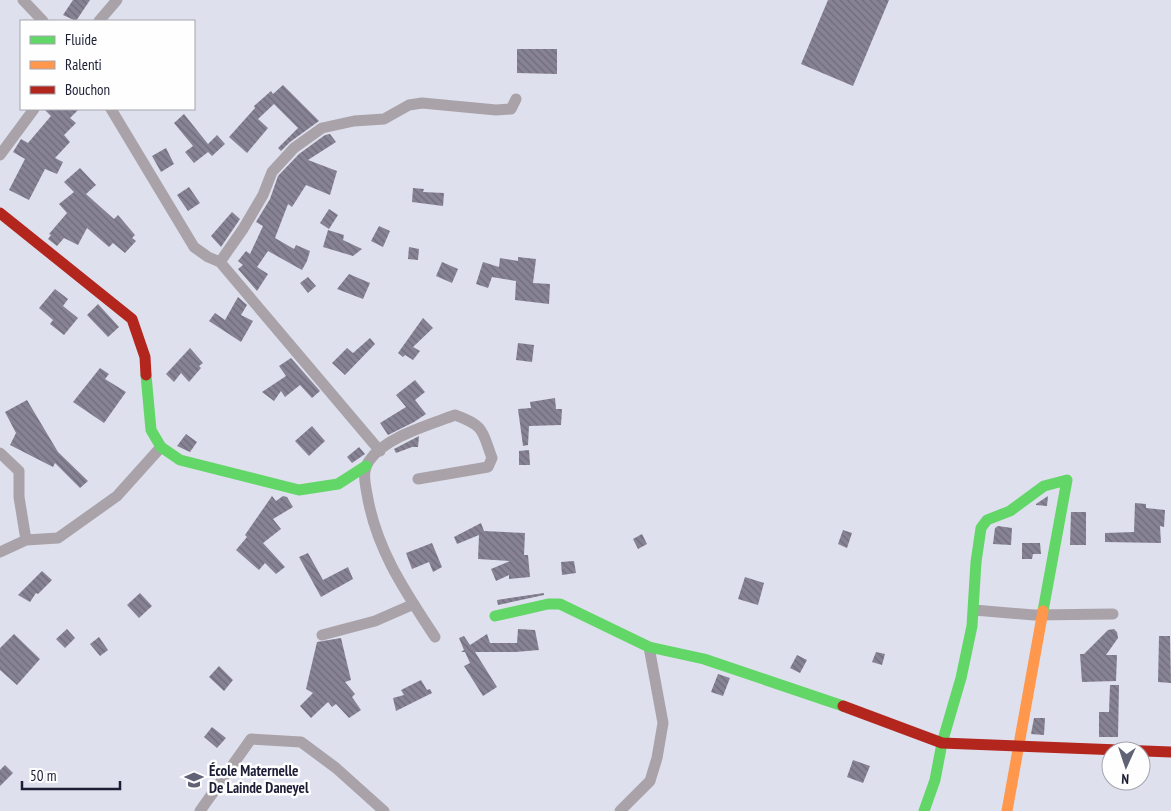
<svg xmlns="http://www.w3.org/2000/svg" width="1171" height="811" font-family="'PT Sans Narrow',sans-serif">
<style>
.building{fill:url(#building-back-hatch)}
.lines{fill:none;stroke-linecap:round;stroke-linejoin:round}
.street{stroke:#a9a2a9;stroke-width:11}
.fast{stroke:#63d668;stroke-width:11}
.slow{stroke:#ff974d;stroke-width:11}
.jam{stroke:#b3261e;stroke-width:11}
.labels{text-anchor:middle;stroke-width:5;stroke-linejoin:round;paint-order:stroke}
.poi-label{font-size:15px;font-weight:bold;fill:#1c1e35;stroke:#fefefe;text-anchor:start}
</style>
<defs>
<pattern id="building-back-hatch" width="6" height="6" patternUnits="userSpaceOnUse" patternTransform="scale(1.25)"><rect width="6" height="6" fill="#878394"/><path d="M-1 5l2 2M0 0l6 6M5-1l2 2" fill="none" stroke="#6e6b7a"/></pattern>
</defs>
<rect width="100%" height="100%" fill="#dee0ee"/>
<!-- building -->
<path class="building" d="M73,0h17l-14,21 -13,-6z
M828,0h61l-36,86 -52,-22z
M517,49h40v25l-40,-1z
M283,85l36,36 -29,21 -9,9 -3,-3 20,-20 -24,-24 -16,15 10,9 -21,25 -18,-16 26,-29 -1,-2 17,-15 2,3z
M44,109h35l-9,9 6,5 -12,12 6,7 -15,16 8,4 -6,12 -12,-5 -16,31 -20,-10 16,-31 -12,-7 8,-13 7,4 23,-27z
M184,114l24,30 9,-9 8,9 -13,12 -4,-4 -14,11 -9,-11 8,-6 -19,-23z
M330,134l6,8 -28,18 29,11 -7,24 -24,-10 -14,22 -4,-3 -13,34 19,11 2,-4 14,6 -3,10 -5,9 -34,-19 -11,16 11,7 -11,17 -19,-22 5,-4 -5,-4 8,-10 4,3 13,-28 -7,-4 14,-23 8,-23 21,-22 26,-19z
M166,148l8,16 -13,8 -9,-16z
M80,168l16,17 -10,9 28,25 4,-4 17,20 -3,3 4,3 -11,12 -12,-10 -4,4 -22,-19 -9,17 -14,-7 -7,8 -9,-7 3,-4 -2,-1 18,-21 -8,-9 15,-12 -10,-10z
M189,187l11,16 -12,8 -11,-16z
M413,188l11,1 -1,3 21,1 -1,13 -31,-4z
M329,209l9,6 -9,14 -9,-6z
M232,212l8,7 -19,28 -10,-11z
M379,226l11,5 -7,16 -12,-6z
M328,230l16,5 -1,5 19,9 -9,7 -30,-9z
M409,247l10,2 -1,11 -10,-1z
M518,257l18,2 -3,24 17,1 -1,20 -34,-4 1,-19 -24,-4 -4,11 -12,-4 7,-22 16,5 1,-9 18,3z
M442,262l16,7 -6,14 -16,-7z
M349,274l21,9 -7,16 -26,-10z
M308,277l8,9 -8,7 -8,-10z
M55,289l13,10 -5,7 15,12 -14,17 -14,-11 3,-4 -14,-12z
M238,297l9,8 -6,10 12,6 -12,21 -32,-21 6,-8 10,7z
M98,304l21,23 -11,10 -21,-22z
M423,318l10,10 -20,19 7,4 -7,9 -8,-5 -2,2 -5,-4z
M370,338l5,6 -30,31 -13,-12 15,-15 6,5z
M518,343l16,2 -2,17 -16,-2z
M190,348l13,15 -4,3 2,2 -12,14 -8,-9 -7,9 -8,-8z
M291,358l29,33 -8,7 -12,-13 -15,12 -4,-6 -7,10 -12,-9 24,-16 -7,-10z
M100,368l9,6 -4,5 21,13 -22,31 -31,-21z
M415,380l10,12 -10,8 11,14 -12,8 -26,13 -8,-12 26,-16 -10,-12z
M555,398l1,11h6l-1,16 -32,1 -1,19 -5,1 -5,-37 13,-1 -1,-6z
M27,400l31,52 30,29 -8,7 -25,-25 -2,4 -43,-22 6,-12 -11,-21z
M312,426l13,15 -16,15 -14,-15z
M186,434l11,8 -7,10 -13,-6z
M419,436l-1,11h-6l-16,6 -2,-4z
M359,447l6,7 -13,9 -5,-6z
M529,450l1,15h-11v-14z
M272,496l4,5 7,-5 4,1 6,10 -20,12 8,10 -18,14 22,24 -9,7 -11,-11 -6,7 -23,-20 11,-13 -2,-2z
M1048,496l-1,10 -11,-1v-1z
M1135,503l11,1v4l19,2 -1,17 -4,-1 1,17 -56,-1v-9l29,-1z
M1071,512h15v33h-16z
M481,523l3,8 41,2 -1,22h4l2,22 -21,2v-4l-13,6 -5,-12 19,-8 -32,-2 1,-24 -22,9 -3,-7z
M998,526l14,2 -1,17 -18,-1 2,-16z
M843,530l9,3 -5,15 -9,-4z
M642,534l5,10 -9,5 -5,-10z
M432,543l10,24 -9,5 -4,-10 -17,7 -6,-16z
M1022,543h18l1,11h-8l-1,5h-10z
M308,553l15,27 25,-13 5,12 -32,18 -22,-40z
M574,561l2,12 -14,2 -1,-13z
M42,571l10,9 -14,14 -2,-1 -6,9 -12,-7z
M745,577l19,6 -6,22 -20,-6z
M140,593l12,13 -13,12 -12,-13z
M544,593v2l-46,10 -1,-5z
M67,629l8,9 -10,10 -9,-9z
M518,629l17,1 4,20 -24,2h-40l22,35 -14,9 -19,-30 6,-3 -5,-11h-4l3,-2 -5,-12 5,-2 6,9 17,-11 3,9h27z
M1114,629l3,3 1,6 -12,17h11l-1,26 -34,1 -2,-28h4l24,-24z
M14,634l26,25 -23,26 -17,-15v-22z
M1159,636h11l1,47 -13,-1z
M99,637l9,13 -8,6 -10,-12z
M341,638l10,42 -6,2 10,12 -3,3 9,13 -12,8 -13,-14 -4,3 -4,-5 -17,16 -11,-12 13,-13 -7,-4 11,-47z
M876,652l9,2 -3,11 -10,-3z
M797,655l10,5 -7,13 -10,-5z
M219,666l14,14 -9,11 -15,-14z
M718,674l12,4 -7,18 -12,-4z
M421,680l6,10 3,-1 2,4 -36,18 -3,-13 11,-3 -3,-5z
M1110,685h9l-1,52h-19v-25h10z
M1034,718h11l-1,17 -13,-1z
M212,727l14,11 -9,10 -13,-11z
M853,760l17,6 -7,17 -16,-6z
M5,765l8,8 -13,13v-16z"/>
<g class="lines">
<!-- street -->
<path class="street" d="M23,0l20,21
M99,21l18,-21
M111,109l83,138 14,10 12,5 160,189
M0,155l34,-46
M220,262l23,-33 20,-34 9,-23 22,-24 28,-20 32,-7 30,-2 25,-14 13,-2 74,7 15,-1 5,-10
M0,453l19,18v26l7,43
M418,479l70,-12 4,-9c-10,-26 -6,-32 -37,-43 -26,10 -70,22 -86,46 -7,10 -4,22 -2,33 9,55 38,97 68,143
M0,552l26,-12 32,-2 59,-42 44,-49
M974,610l60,5 79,-1
M322,635l53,-14 39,-17
M200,811l51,-72 50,3 35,26 48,43
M620,811l30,-30 7,-23 6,-35 -14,-76"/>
<!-- fast -->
<path class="fast" d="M146,375l5,55 10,17 19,13 119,30 39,-6 28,-18
M495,616l53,-12h12l89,43 55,12 139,47
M924,811l11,-31 7,-37 19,-65 11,-52 4,-64 5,-34 6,-8 23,-9 34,-25 23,-6 -24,131"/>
<!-- slow -->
<path class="slow" d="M1007,811l36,-200"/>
<!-- jam -->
<path class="jam" d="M0,213l132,106 13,38 1,18
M843,706l99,37 229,9"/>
</g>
<!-- icons -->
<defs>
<g id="school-bare" transform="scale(1.5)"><path d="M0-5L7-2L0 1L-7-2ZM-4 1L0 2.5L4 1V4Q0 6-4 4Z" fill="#606276" stroke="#fefefe" stroke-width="2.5" paint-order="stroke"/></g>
</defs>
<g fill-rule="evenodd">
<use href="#school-bare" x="194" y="780"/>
</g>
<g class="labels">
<!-- poi labels -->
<g class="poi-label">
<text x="209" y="776">École Maternelle<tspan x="209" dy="17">De Lainde Daneyel</tspan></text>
</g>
</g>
<!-- legend -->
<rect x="20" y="20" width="175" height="90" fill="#fefefe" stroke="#a4a4ae"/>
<rect x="30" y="36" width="25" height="8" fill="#63d668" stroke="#a4a4ae"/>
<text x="65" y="45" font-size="15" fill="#1c1e35">Fluide</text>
<rect x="30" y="61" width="25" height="8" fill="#ff974d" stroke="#a4a4ae"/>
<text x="65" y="70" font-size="15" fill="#1c1e35">Ralenti</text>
<rect x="30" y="86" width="25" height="8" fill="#b3261e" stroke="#a4a4ae"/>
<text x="65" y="95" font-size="15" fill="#1c1e35">Bouchon</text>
<!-- north arrow -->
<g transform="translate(1126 766) rotate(183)"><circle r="24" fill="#fefefe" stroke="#a4a4ae"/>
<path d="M0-4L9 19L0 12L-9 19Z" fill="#606276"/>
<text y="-8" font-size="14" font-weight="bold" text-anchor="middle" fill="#1c1e35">N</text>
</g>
<!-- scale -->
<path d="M22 781v8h98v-8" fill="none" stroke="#1c1e35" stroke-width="2.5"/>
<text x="30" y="781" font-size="15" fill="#1c1e35" stroke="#fefefe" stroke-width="4" paint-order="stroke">50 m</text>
</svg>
